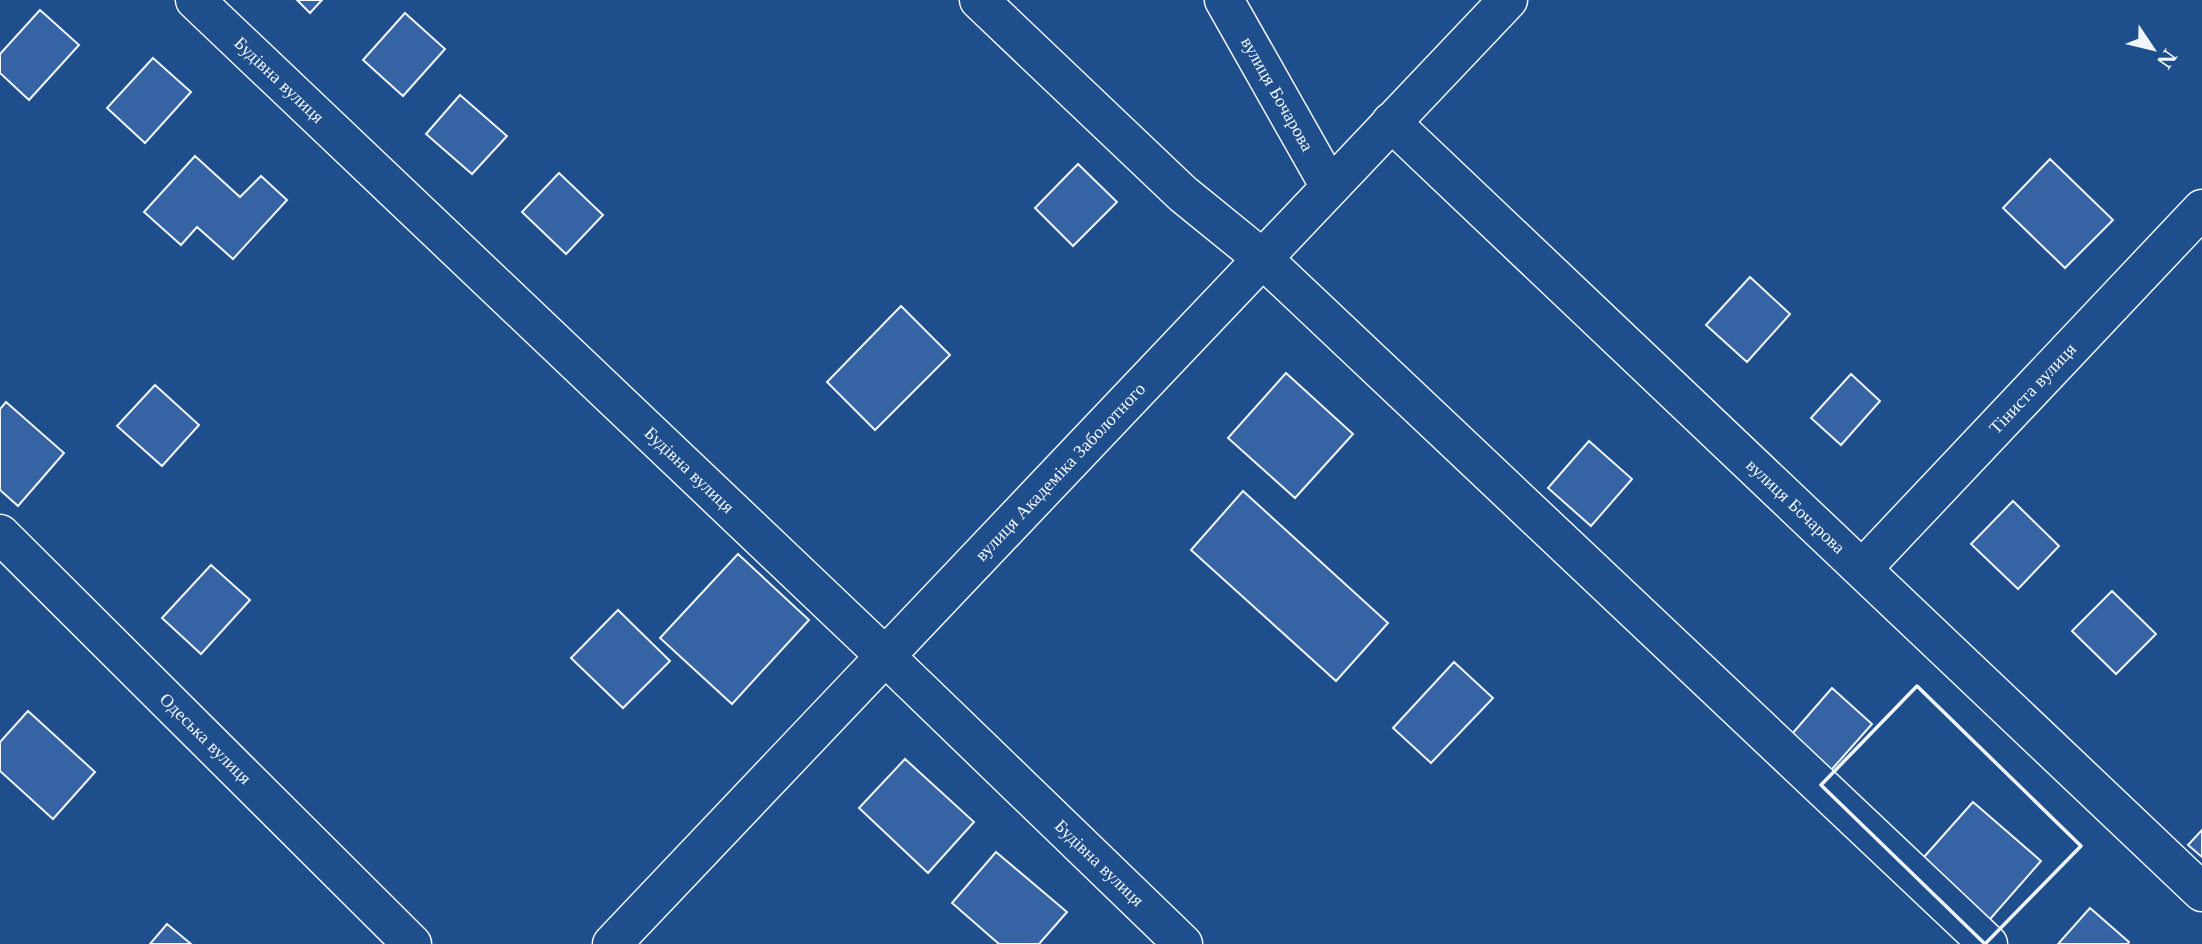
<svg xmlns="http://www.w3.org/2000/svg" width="2202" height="944" font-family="'Libre Baskerville',serif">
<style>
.building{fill:#3563a3;stroke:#f2f6ff;stroke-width:2}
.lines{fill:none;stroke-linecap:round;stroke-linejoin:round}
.minor-casing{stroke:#f2f6ff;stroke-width:41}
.major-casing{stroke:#f2f6ff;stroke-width:41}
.minor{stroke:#1f4e8c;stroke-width:38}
.major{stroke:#1f4e8c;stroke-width:38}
.wall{stroke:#f2f6ff;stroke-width:3.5}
.labels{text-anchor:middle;stroke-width:5;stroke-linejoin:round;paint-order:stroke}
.street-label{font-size:18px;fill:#f2f6ff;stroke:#1f4e8c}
</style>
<rect width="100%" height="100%" fill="#1f4e8c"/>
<!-- building -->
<path class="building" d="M297,0h25l-12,13z
M40,10l39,35 -50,55 -29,-27v-19z
M405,13l40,36 -42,47 -40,-36z
M153,58l38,34 -46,51 -38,-35z
M460,95l47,41 -35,38 -46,-40z
M195,156l45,41 21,-21 26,24 -54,59 -36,-32 -16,18 -37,-33z
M2050,159l63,61 -48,48 -62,-60z
M1078,164l39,38 -44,44 -38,-38z
M559,173l44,42 -37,39 -44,-42z
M1750,277l40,37 -43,48 -41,-37z
M901,306l49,49 -75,75 -48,-48z
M1286,373l67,61 -58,64 -67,-60z
M1851,374l29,27 -39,44 -30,-27z
M155,385l44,40 -37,41 -45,-40z
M6,402l58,51 -46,53 -18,-16v-81z
M1589,441l43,38 -41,47 -43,-38z
M1243,491l145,132 -52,58 -145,-131z
M2013,501l46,45 -41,43 -47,-45z
M738,554l71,66 -77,84 -72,-66z
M211,565l39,35 -49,54 -39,-36z
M2112,591l44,43 -40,40 -44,-43z
M618,610l52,51 -47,47 -52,-50z
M1454,662l39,36 -62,65 -38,-35z
M1832,688l40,36 -47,53 -40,-35z
M28,711l67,61 -42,47 -53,-48v-29z
M905,759l69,63 -46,51 -69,-65z
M1973,802l68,59 -57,65 -68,-60z
M2202,830v27l-14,-12z
M996,852l71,60 -28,32h-40l-47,-41z
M2090,908l39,34 -1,2h-70z
M167,924l24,20h-41z"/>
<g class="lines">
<!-- minor casing -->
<g class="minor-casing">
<g id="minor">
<path id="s1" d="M195,0l689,655 299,289"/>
<path d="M979,0l204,194 80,65 725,685"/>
<path id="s2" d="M1224,0l106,187"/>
<path id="s3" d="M1391,122l811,770"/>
<path id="s4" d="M0,534l412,410"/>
<path id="s5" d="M1863,568l339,-359"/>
</g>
</g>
<!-- major casing -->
<g class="major-casing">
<g id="major">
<path id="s6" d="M612,944l896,-944"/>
</g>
</g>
<!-- minor -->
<use href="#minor" class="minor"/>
<!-- major -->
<use href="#major" class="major"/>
<!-- wall -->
<path class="wall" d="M1917,686l164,160 -96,98 -164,-159z"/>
</g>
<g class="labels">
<!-- street labels -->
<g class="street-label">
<text dy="6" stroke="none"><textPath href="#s1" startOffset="116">Будівна вулиця</textPath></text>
<text dy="6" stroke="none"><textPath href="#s2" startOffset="108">вулиця Бочарова</textPath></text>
<text dy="6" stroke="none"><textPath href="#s5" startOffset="247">Тіниста вулиця</textPath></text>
<text dy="6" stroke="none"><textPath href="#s1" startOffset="682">Будівна вулиця</textPath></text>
<text dy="6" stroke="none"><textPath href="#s6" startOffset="651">вулиця Академіка Заболотного</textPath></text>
<text dy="6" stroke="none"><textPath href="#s3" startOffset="558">вулиця Бочарова</textPath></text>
<text dy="6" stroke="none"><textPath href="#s4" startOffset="290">Одеська вулиця</textPath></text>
<text dy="6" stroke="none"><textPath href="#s1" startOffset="1250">Будівна вулиця</textPath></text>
</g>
</g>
<!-- north arrow -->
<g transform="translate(2153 49) rotate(125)" stroke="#1f4e8c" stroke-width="5" paint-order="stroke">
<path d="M0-5L12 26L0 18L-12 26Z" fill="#f2f6ff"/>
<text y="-10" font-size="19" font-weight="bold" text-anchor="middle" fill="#f2f6ff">N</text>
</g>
</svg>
